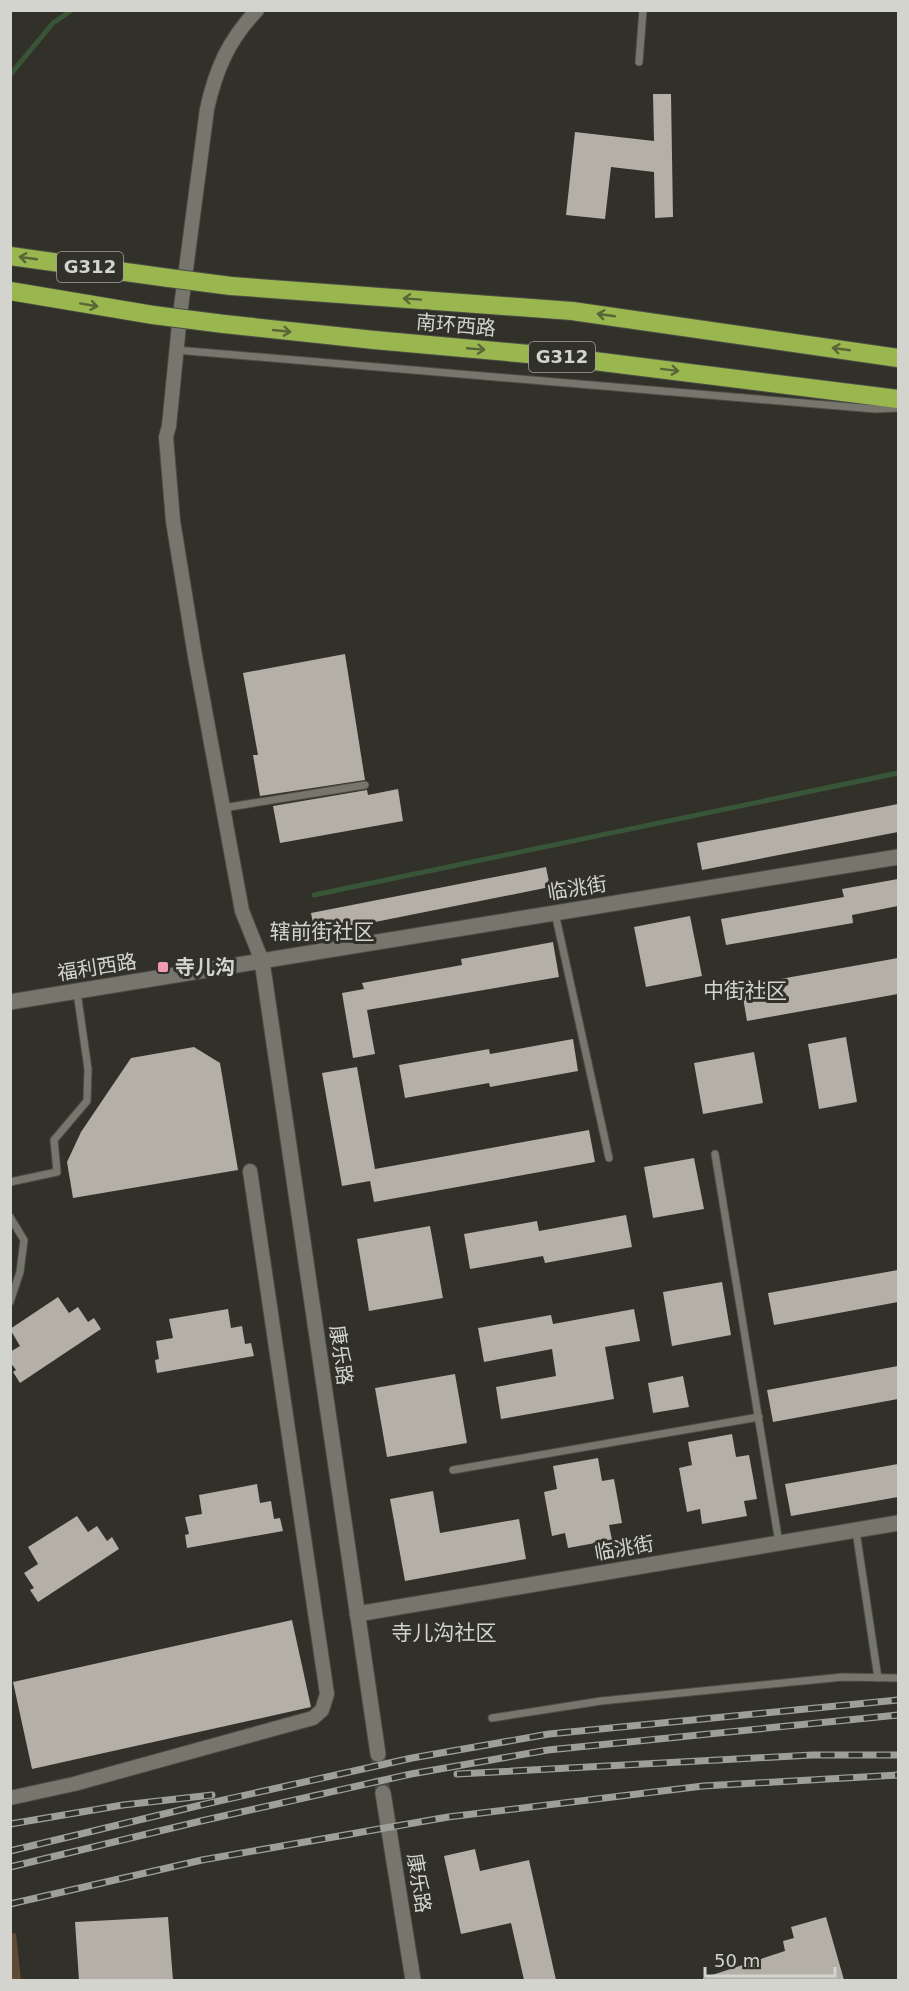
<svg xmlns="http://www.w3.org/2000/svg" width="909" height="1991" font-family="'DejaVu Sans','Noto Sans SC',sans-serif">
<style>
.green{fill:#604936}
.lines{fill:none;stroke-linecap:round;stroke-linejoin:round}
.stream{stroke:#385637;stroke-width:5}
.building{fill:#b4afa7}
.secondary-tunnel{stroke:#494942;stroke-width:15;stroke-dasharray:15 8;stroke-linecap:butt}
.lane-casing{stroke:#4d4d47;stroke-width:9}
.street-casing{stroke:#4d4d47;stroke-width:16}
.secondary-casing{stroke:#4d4d47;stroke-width:17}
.highway-casing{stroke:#4d4d47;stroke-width:20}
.lane{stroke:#76766d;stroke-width:7}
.street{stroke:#76766d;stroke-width:14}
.secondary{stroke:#76766d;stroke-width:15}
.highway{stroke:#99b74e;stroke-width:18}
.rail-casing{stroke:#9f9f9a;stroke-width:7}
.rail{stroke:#313029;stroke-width:4.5;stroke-dasharray:14;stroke-linecap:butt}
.highway-bridge-casing{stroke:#4d4d47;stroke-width:20;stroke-linecap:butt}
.highway-bridge{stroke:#99b74e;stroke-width:18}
.oneway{stroke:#5b6638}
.poi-dot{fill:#f19ab2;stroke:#313029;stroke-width:2}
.labels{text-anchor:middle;stroke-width:6;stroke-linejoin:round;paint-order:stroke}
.shield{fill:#313029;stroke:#a3a39d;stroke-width:1.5}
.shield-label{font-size:18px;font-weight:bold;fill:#d4d4cf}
.street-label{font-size:20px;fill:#d4d4cf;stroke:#313029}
.poi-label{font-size:20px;font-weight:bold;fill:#d4d4cf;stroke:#313029;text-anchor:start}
.neighbourhood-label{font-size:21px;fill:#d4d4cf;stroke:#313029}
</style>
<rect width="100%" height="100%" fill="#313029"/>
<!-- green -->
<path class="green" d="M16,1933l5,47h-10v-46z"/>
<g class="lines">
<!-- stream -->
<path class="stream" d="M10,75l43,-52 19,-13
M314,895l584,-122"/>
</g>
<!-- building -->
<path class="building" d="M653,94h18l2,123 -18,1 -1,-46 -43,-5 -6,52 -39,-4 9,-83 79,9z
M345,654l20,126 -105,16 -7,-41h5l-15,-82z
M398,789l5,32 -123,22 -7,-37 94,-16 1,5z
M898,804v28l-196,38 -5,-27z
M546,867l4,20 -235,47 -4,-21z
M898,879v27l-46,9 1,8 -127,22 -5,-26 123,-22 -2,-8z
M690,916l12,60 -56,11 -12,-60z
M553,942l6,35 -192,33 8,44 -22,4 -11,-65 22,-4 -2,-6 100,-18 -1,-6z
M898,958v36l-151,27 -6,-35z
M846,1037l11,65 -38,7 -11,-65z
M573,1039l5,32 -88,16 -1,-4 -84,15 -6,-33 90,-16 1,5z
M194,1047l26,16 18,107 -165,28 -6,-36 14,-30 50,-74z
M754,1052l9,51 -60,11 -9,-51z
M357,1067l18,102 214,-39 6,32 -221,40 -4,-21 -28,5 -20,-113z
M694,1158l10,51 -51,9 -9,-51z
M626,1215l6,32 -87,16 -2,-7 -73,13 -6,-35 73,-13 2,10z
M430,1226l13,72 -74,13 -12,-72z
M898,1270v32l-124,23 -6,-32z
M722,1282l9,53 -59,11 -9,-54z
M58,1297l11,16 9,-6 10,15 6,-4 7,11 -81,54 -7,-11 3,-2 -6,-8v-10l10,-6 -10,-17z
M228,1309l3,19 11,-2 3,18 6,-1 3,13 -97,17 -2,-13 4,-1 -3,-18 17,-3 -4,-19z
M634,1309l6,32 -35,6 9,52 -113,20 -5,-32 60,-11 -4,-27 -68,13 -6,-34 73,-13 2,9z
M898,1366v33l-125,23 -6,-32z
M455,1374l12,69 -80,14 -12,-69z
M683,1376l6,31 -36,6 -5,-30z
M732,1434l4,23 13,-2 8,44 -13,2 3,15 -45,8 -2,-15 -13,3 -8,-44 13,-3 -4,-23z
M598,1458l4,23 12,-2 8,44 -13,2 3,15 -44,8 -3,-15 -13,3 -8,-44 13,-3 -4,-23z
M898,1464v33l-107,19 -6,-32z
M257,1484l3,19 11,-2 3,18 6,-1 3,13 -96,17 -2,-13 4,-1 -4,-17 17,-3 -3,-19z
M433,1491l7,42 79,-14 7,40 -121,22 -15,-82z
M77,1516l11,16 9,-6 10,15 5,-4 7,12 -81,53 -8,-12 4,-2 -10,-15 14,-9 -10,-17z
M292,1620l19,87 -279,62 -19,-87z
M475,1849l5,22 49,-11 27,120h-32l-13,-57 -50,11 -17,-78z
M168,1917l5,63h-94l-4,-58z
M826,1917l18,63h-141v-2l82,-27 -2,-10 11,-3 -3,-11z"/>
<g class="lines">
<!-- secondary-tunnel -->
<path class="secondary-tunnel" d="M378,1754l5,39"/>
<!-- lane casing -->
<g class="lane-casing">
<path id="lane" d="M639,62l4,-52
M176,350l699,59 23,-1
M223,808l142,-23
M555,913l54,245
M715,1154l64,389
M10,1182l47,-10 -3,-32 33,-39 1,-32 -11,-77
M10,1217l14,23 -4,32 -10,30
M453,1470l306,-53
M856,1531l22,147
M492,1718l109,-17 242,-24 55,1"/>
</g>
<!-- street casing -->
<g class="street-casing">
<path id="street" d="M257,10c-29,31 -41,59 -50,99l-27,206 -11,111 -3,11 7,84 22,135 47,255 20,50
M10,1798l64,-14 239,-66 9,-8 5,-16 -77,-523"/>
</g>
<!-- secondary casing -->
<g class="secondary-casing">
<path id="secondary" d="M262,961l116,793
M10,1002l888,-145
M357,1614l541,-91
M383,1793l30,187"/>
</g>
<!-- highway casing -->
<g class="highway-casing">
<path id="highway" d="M10,256l159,22
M231,286l341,25 326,47
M10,291l143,24
M224,324l150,16 188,17 336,42"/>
</g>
<!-- lane -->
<use href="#lane" class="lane"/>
<!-- street -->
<use href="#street" class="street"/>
<!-- secondary -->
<use href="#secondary" class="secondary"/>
<!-- highway -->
<use href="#highway" class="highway"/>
<!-- rail casing -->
<g class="rail-casing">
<path id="rail" d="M457,1774l355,-19h86
M10,1824l113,-19 89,-10
M10,1851l191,-46 211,-47 137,-24 349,-34
M10,1867l191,-46 210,-47 137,-24 350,-35
M10,1904l192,-44 246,-43 255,-31 195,-11"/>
</g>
<!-- rail -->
<use href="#rail" class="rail"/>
<!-- highway-bridge casing -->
<g class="highway-bridge-casing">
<path id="highway-bridge" d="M169,278l62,8
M153,315l71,9"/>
</g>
<!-- highway-bridge -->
<use href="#highway-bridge" class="highway-bridge"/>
</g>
<!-- one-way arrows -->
<defs><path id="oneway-shaft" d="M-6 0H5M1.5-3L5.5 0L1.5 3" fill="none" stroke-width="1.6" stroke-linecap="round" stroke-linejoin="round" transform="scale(1.5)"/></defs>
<g class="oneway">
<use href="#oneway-shaft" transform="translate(28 258) rotate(-172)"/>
<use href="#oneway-shaft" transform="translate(412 299) rotate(-176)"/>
<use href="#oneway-shaft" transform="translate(89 305) rotate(10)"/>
<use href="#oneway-shaft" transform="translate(606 315) rotate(-172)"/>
<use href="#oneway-shaft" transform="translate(282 331) rotate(6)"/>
<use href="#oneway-shaft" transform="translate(476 349) rotate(5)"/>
<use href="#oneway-shaft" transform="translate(841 349) rotate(-172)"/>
<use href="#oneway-shaft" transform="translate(670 370) rotate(7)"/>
</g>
<!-- markers -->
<rect class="poi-dot" x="157" y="961" width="12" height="12" rx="3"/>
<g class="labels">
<!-- shield labels -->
<g class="shield">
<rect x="57" y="252" width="66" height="30" rx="4.5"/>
<rect x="529" y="342" width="66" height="30" rx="4.5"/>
</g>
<g class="shield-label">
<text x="90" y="273">G312</text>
<text x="562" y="363">G312</text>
</g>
<!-- street labels -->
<g class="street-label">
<text transform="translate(456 325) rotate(5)" y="7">南环西路</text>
<text transform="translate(577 888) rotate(-9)" y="7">临洮街</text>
<text transform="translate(97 967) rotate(-9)" y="7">福利西路</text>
<text transform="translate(341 1355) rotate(82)" y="7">康乐路</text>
<text transform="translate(624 1548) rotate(-10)" y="7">临洮街</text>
<text transform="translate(419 1883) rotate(81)" y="7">康乐路</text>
</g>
<!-- poi labels -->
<g class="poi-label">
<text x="175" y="974">寺儿沟</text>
</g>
<!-- neighbourhood labels -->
<g class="neighbourhood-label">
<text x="322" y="939">辖前街社区</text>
<text x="745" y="998">中街社区</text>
<text x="444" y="1640">寺儿沟社区</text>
</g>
</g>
<!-- border -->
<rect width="909" height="1991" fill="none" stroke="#d4d4cf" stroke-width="24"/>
<!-- scale -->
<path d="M705 1967v9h130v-9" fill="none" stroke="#d4d4cf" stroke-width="3"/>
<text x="714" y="1967" font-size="18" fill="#d4d4cf" stroke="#313029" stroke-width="4.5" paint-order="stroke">50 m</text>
</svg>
